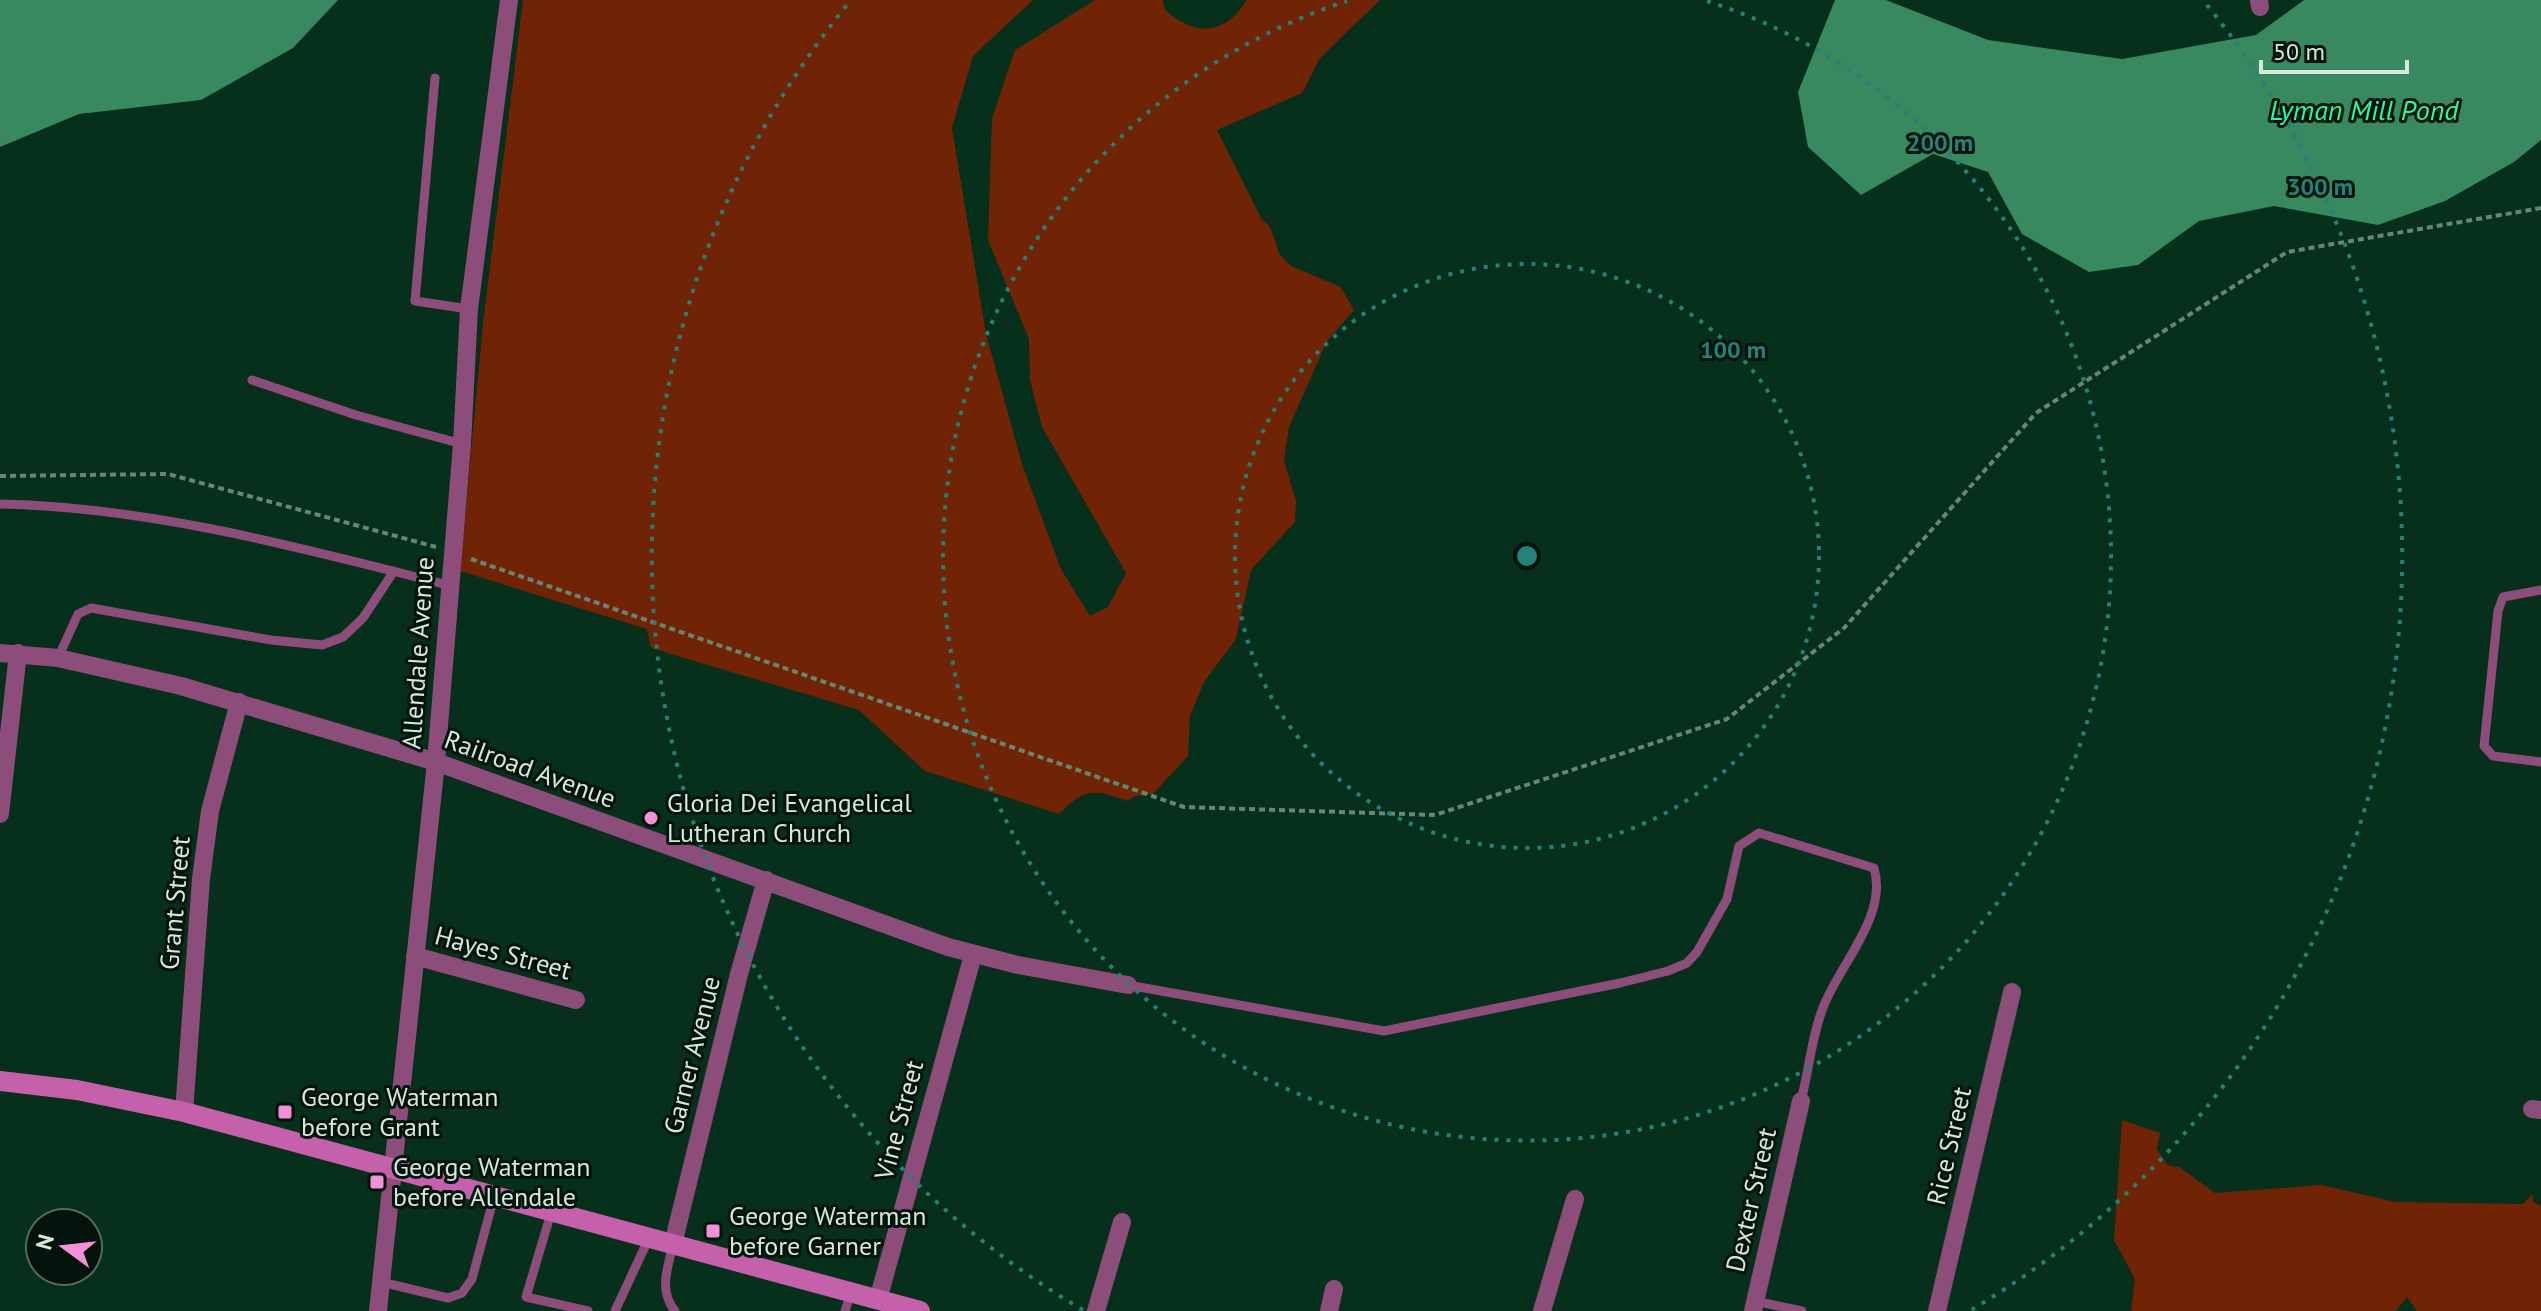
<svg xmlns="http://www.w3.org/2000/svg" width="2541" height="1311" font-family="'PT Sans',sans-serif">
<style>
.green{fill:#702305}
.water{fill:#388860}
.lines{fill:none;stroke-linecap:round;stroke-linejoin:round}
.path{stroke:#678776;stroke-width:4;stroke-dasharray:6 4;stroke-linecap:butt}
.lane{stroke:#8c4d7a;stroke-width:9}
.street{stroke:#8c4d7a;stroke-width:18}
.secondary{stroke:#c560aa;stroke-width:20}
.ring{fill:none;stroke:#238279;stroke-width:4;stroke-dasharray:4 8}
.poi-dot{fill:#f391d6;stroke:#04130b;stroke-width:3}
.labels{text-anchor:middle;stroke-width:6;stroke-linejoin:round;paint-order:stroke}
.street-label{font-size:26px;fill:#d4e9dc;stroke:#04130b}
.poi-label{font-size:26px;fill:#d4e9dc;stroke:#04130b;text-anchor:start}
.water-label{font-size:28px;font-style:italic;fill:#23fea5;stroke:#04130b}
.centre{fill:#238279;stroke:#04130b;stroke-width:4}
.ring-label{font-size:24px;text-anchor:middle;font-weight:bold;fill:#238279;stroke:#04130b;stroke-width:6;stroke-linejoin:round;paint-order:stroke}
</style>
<rect width="100%" height="100%" fill="#062f1c"/>
<!-- green -->
<path class="green" d="M523,0h510l-60,56 -21,72 34,206 36,130 39,105 29,47 18,-9 18,-34 -84,-146 -12,-47 -1,-41 -41,-99 4,-122 23,-68 80,-50h68l2,10c31,27 60,25 82,-10h133l-60,58 -18,35 -85,37 44,88 9,9 10,28 11,11 50,21 13,23 -27,31 -38,86 -5,33 12,41 -1,21 -44,48 -15,69 -32,43 -14,34 -2,40 -35,38 -17,2 -10,5c-32,-13 -43,-12 -67,13l-134,-43 -66,-61 -208,-62 -4,-19 -187,-58 23,-248z
M2122,1120l38,13 -3,16 11,16 11,2 36,26 106,-8 75,17 127,2 9,-10 1,8 8,4v105h-124l-10,-14 -11,14h-265l4,-32 -21,-39z"/>
<!-- water -->
<path class="water" d="M0,0h338l-45,48 -92,52 -122,14 -79,33z
M1835,0h51l102,40 134,19 134,-24 48,-35h237v140l-27,22 -69,39 -67,24 -104,-19 -75,15 -61,44 -49,7 -67,-38 -34,-62 -55,-18 -72,41 -53,-48 -10,-55z"/>
<g class="lines">
<!-- path -->
<path class="path" d="M0,476l168,-2 268,73
M471,559l713,248 251,8 292,-96 117,-91 192,-215 251,-161 254,-44"/>
<!-- lane -->
<path class="lane" d="M435,78l-20,223 54,8
M252,380l104,35 106,29
M0,504c151,3 302,44 448,81
M2541,590l-38,7 -5,14 -14,135 9,10 48,6
M58,658l20,-44 13,-6 180,32 51,5 21,-8 20,-19 31,-47
M1128,985l256,46 236,-48 48,-12 19,-8 10,-11 30,-53 12,-53 20,-13 115,35c14,47 -33,95 -50,137 -12,29 -15,65 -23,96
M551,1213l-25,84 62,14
M673,1244c-5,24 -15,46 2,67
M381,1282l67,16 14,-5 10,-14 22,-82
M1755,1301l47,10
M615,1311l34,-73
M845,1311l6,-18"/>
<!-- street -->
<path class="street" d="M2259,0l1,7
M0,653l58,5 123,28 255,76 512,185 70,18 110,20
M0,814l18,-161
M415,956l161,44
M2532,1109l9,1
M184,1112l17,-233 9,-68 29,-109
M673,1244l66,-270 27,-94
M878,1300l95,-345
M378,1311l58,-549 26,-318 7,-135 40,-309
M1096,1311l26,-89
M1329,1311l5,-22
M1542,1311l33,-112
M1753,1311l48,-210
M1937,1311l75,-319"/>
<!-- secondary -->
<path class="secondary" d="M0,1081l77,9 107,22 736,199"/>
</g>
<!-- distance rings -->
<g class="ring">
<circle cx="1527" cy="556" r="292"/>
<path d="M1707 1A584 584 0 1 1 1347 1"/>
<path d="M1083 1310A875 875 0 0 1 847 5M2207 5A875 875 0 0 1 1971 1310"/>
</g>
<!-- markers -->
<g class="poi-dot">
<circle cx="651" cy="818" r="8"/>
<rect x="277" y="1104" width="16" height="16" rx="4"/>
<rect x="369" y="1174" width="16" height="16" rx="4"/>
<rect x="705" y="1223" width="16" height="16" rx="4"/>
</g>
<g class="labels">
<!-- street labels -->
<g class="street-label">
<text transform="translate(418 653) rotate(-86)" y="9">Allendale Avenue</text>
<text transform="translate(530 769) rotate(20)" y="9">Railroad Avenue</text>
<text transform="translate(175 903) rotate(-85)" y="9">Grant Street</text>
<text transform="translate(503 953) rotate(15)" y="9">Hayes Street</text>
<text transform="translate(692 1055) rotate(-76)" y="9">Garner Avenue</text>
<text transform="translate(899 1120) rotate(-75)" y="9">Vine Street</text>
<text transform="translate(1949 1146) rotate(-77)" y="9">Rice Street</text>
<text transform="translate(1751 1200) rotate(-77)" y="9">Dexter Street</text>
</g>
<!-- poi labels -->
<g class="poi-label">
<text x="667" y="812">Gloria Dei Evangelical<tspan x="667" dy="30">Lutheran Church</tspan></text>
<text x="301" y="1106">George Waterman<tspan x="301" dy="30">before Grant</tspan></text>
<text x="393" y="1176">George Waterman<tspan x="393" dy="30">before Allendale</tspan></text>
<text x="729" y="1225">George Waterman<tspan x="729" dy="30">before Garner</tspan></text>
</g>
<!-- water labels -->
<g class="water-label">
<text x="2364" y="120">Lyman Mill Pond</text>
</g>
</g>
<circle cx="1527" cy="556" r="12" class="centre"/>
<g class="ring-label">
<text x="1940" y="151">200 m</text>
<text x="2320" y="195">300 m</text>
<text x="1733" y="358">100 m</text>
</g>
<!-- north arrow -->
<g transform="translate(64 1247) rotate(285)"><circle r="38" fill="#04130b" stroke="#57695f" stroke-width="2"/>
<path d="M0-6L14 30L0 20L-14 30Z" fill="#f391d6"/>
<text y="-12" font-size="22" font-weight="bold" text-anchor="middle" fill="#d4e9dc">N</text>
</g>
<!-- scale -->
<path d="M2261 60v12h146v-12" fill="none" stroke="#d4e9dc" stroke-width="4"/>
<text x="2273" y="60" font-size="24" fill="#d4e9dc" stroke="#04130b" stroke-width="6" paint-order="stroke">50 m</text>
</svg>
